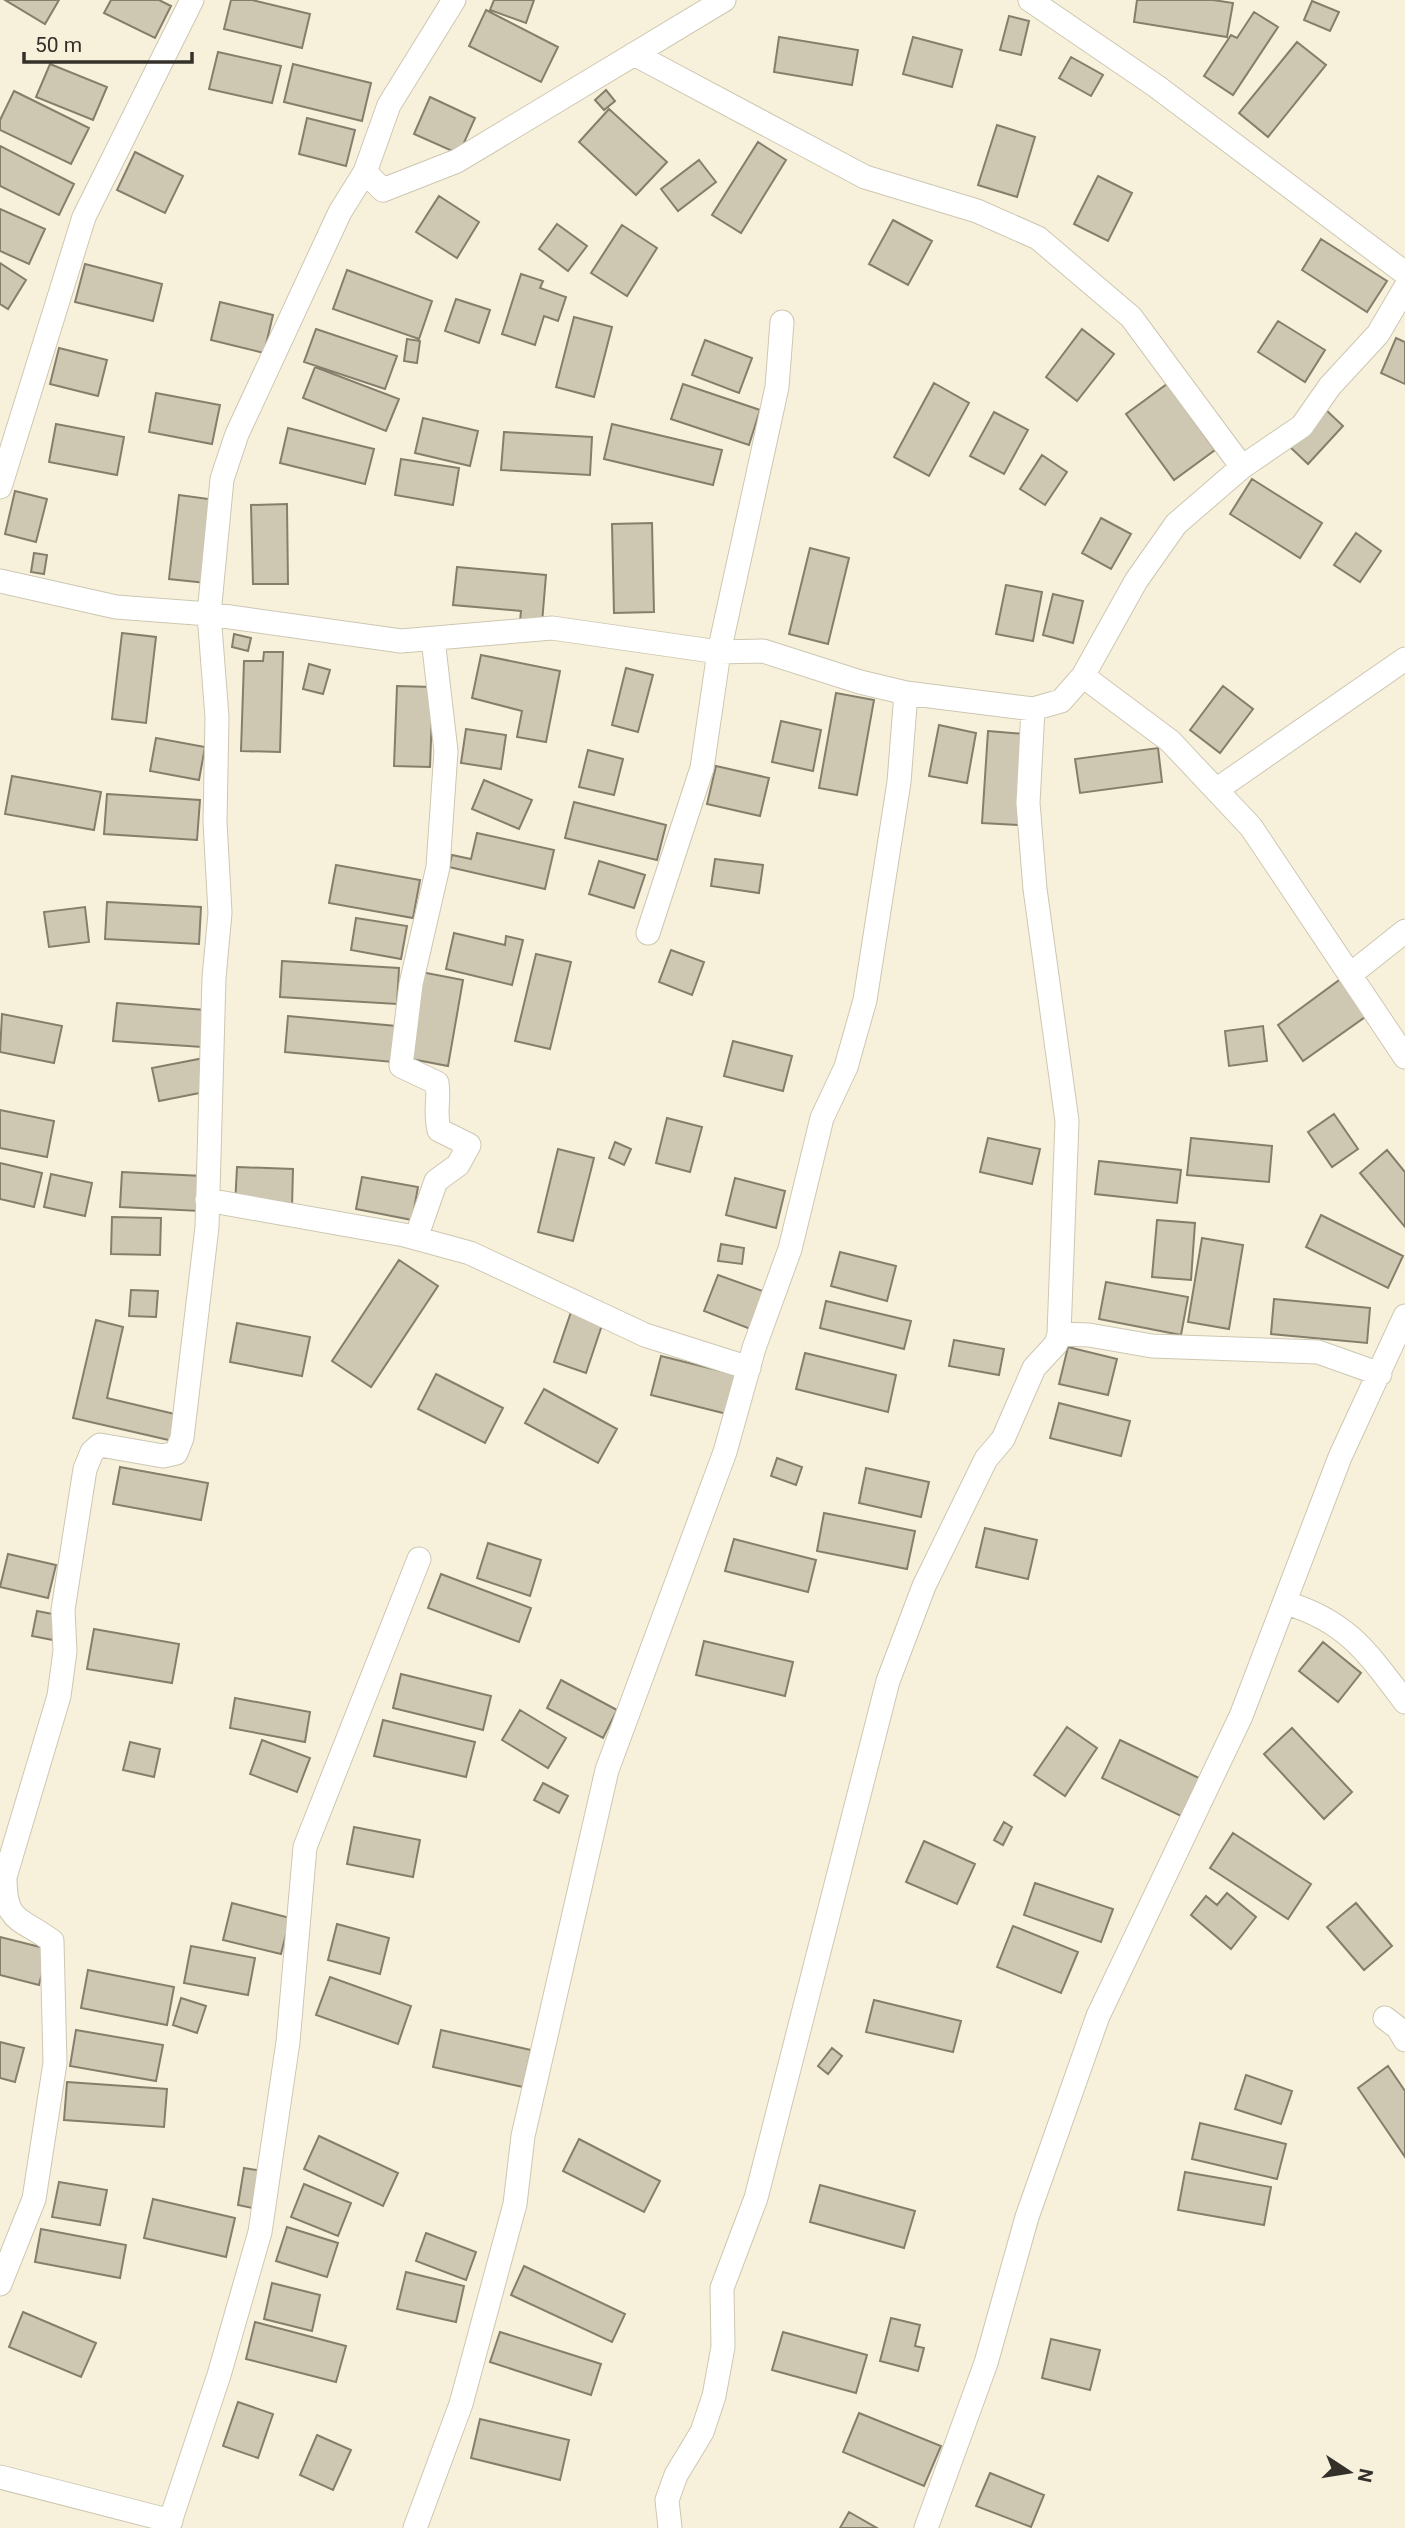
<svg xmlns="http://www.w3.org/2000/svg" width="1405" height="2528" font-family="Roboto,sans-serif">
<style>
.building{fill:#cec8b3;stroke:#847e6b;stroke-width:2}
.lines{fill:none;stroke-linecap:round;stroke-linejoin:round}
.minor-casing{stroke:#cdc7b2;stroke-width:25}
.minor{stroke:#fff;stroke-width:23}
</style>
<rect width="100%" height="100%" fill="#f7f1dc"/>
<!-- building -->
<path class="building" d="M5,0h54l-14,24z
M111,0h48l12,6 -16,32 -51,-25z
M231,0h21l58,14 -8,34 -78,-19z
M494,0h40l-8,23 -36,-13z
M1137,0h76l20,3 -6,34 -93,-15z
M1312,1l27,11 -9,19 -26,-11z
M486,10l72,37 -17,35 -72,-36z
M1254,12l24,15 -45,68 -29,-19 27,-41 6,3z
M1009,16l20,5 -8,34 -21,-5z
M779,37l79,13 -6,35 -78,-13z
M913,37l49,13 -10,37 -49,-13z
M1297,42l29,23 -58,72 -29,-24z
M218,52l63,14 -9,37 -63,-14z
M1071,57l32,18 -12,21 -32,-18z
M50,64l57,23 -14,33 -57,-23z
M293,64l78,19 -9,38 -78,-19z
M606,90l9,11 -11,9 -9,-10z
M14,91l75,37 -18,36 -71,-34v-10z
M430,97l45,21 -16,36 -45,-20z
M609,109l58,53 -31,33 -57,-53z
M307,118l48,12 -9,36 -47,-12z
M997,125l38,12 -18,60 -39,-12z
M758,142l28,18 -45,73 -29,-18z
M0,146l74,38 -15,31 -59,-29z
M135,152l48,24 -18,37 -48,-23z
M699,160l17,22 -38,29 -17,-22z
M1098,176l34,17 -24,48 -34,-17z
M439,196l40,26 -22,36 -41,-26z
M0,209l45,20 -16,35 -29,-13z
M893,220l39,21 -24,44 -39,-21z
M557,224l30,22 -19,25 -29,-22z
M622,225l35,23 -30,48 -36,-23z
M1321,239l66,42 -20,31 -65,-42z
M0,263l26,17 -18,29 -8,-5z
M85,264l77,20 -9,37 -78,-19z
M347,270l85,31 -13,38 -86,-30z
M521,274l22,7 -3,7 26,9 -8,24 -14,-5 -9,29 -33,-11z
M456,299l34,11 -11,33 -34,-12z
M220,302l53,13 -9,38 -53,-13z
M574,317l38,10 -18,70 -38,-10z
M1278,321l47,29 -20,32 -47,-30z
M316,329l81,27 -12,33 -81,-27z
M1082,329l32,25 -37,47 -31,-24z
M1396,338l9,4v42l-24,-11z
M407,339l13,2 -3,22 -13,-2z
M705,340l47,18 -13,35 -47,-18z
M59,348l48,12 -9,36 -48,-12z
M315,367l84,32 -13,32 -83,-33z
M934,383l35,20 -40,73 -35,-19z
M683,384l77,26 -11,35 -78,-26z
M1167,384l48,66 -41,30 -48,-66z
M156,393l64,12 -8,39 -63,-12z
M1325,409l18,17 -35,38 -18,-17z
M994,412l34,18 -24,44 -34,-18z
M423,418l55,13 -8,35 -55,-13z
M56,424l68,13 -7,38 -68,-13z
M612,424l110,26 -9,35 -109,-26z
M288,428l86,21 -9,35 -85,-21z
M504,432l88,5 -2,38 -89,-5z
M1042,455l25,17 -22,33 -25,-16z
M401,459l58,9 -6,37 -58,-10z
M1252,479l70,44 -22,35 -70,-44z
M15,491l32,8 -11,43 -31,-8z
M179,495l37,5 -10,83 -37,-4z
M287,504l1,80h-35l-2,-79z
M1101,518l30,16 -20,35 -29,-16z
M652,523l2,89 -40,1 -2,-89z
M1356,533l25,18 -21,31 -26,-17z
M810,548l39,10 -21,86 -39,-10z
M34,553l13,2 -3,19 -13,-2z
M457,567l89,8 -4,48 -22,-2 1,-10 -68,-6z
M1006,585l36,7 -9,49 -37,-7z
M1053,594l30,7 -10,42 -30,-8z
M122,633l34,4 -10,86 -34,-4z
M234,634l17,4 -3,13 -16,-4z
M264,652h19l-3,100 -39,-1 3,-90h19z
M481,655l79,16 -14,71 -29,-5 5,-26 -50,-13z
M309,664l21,6 -7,24 -20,-5z
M626,668l27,7 -15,57 -26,-7z
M397,686l36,1 -3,80 -36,-1z
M1223,686l30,23 -33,44 -30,-23z
M836,693l38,7 -17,95 -38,-7z
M781,721l40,9 -8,41 -41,-9z
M939,725l37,8 -9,50 -38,-7z
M466,729l40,6 -5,34 -40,-6z
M988,731l37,3 -6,91 -37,-2z
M156,738l49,9 -6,33 -49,-9z
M1158,748l4,34 -82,11 -5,-34z
M588,750l35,9 -9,36 -35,-8z
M716,766l53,12 -9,38 -53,-12z
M12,776l89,16 -7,38 -89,-16z
M484,780l48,20 -13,29 -47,-20z
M107,794l93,6 -3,40 -93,-6z
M574,802l92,23 -9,35 -92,-22z
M477,833l77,17 -9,39 -96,-22 3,-12 19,4z
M715,859l48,6 -4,28 -48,-7z
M599,861l46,14 -11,33 -45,-14z
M336,865l84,15 -7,38 -84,-15z
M107,902l94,5 -2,37 -94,-5z
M85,907l4,35 -40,5 -5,-35z
M356,918l51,8 -6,33 -50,-9z
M454,933l51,12 1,-9 17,4 -11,45 -66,-16z
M671,950l33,12 -12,33 -33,-13z
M536,954l35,8 -21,87 -35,-8z
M282,961l117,7 -2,36 -117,-7z
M421,972l42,8 -15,86 -42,-8z
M1342,978l26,37 -65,46 -25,-36z
M117,1003l88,7 -3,37 -89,-6z
M2,1014l60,12 -8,37 -54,-11z
M288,1016l108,10 -3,36 -108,-10z
M1263,1026l4,35 -38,5 -4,-35z
M733,1041l59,15 -9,35 -59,-15z
M204,1058l6,33 -51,10 -7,-33z
M0,1110l54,11 -7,36 -47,-9z
M1334,1114l24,35 -26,18 -24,-35z
M667,1118l35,9 -12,45 -34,-9z
M988,1138l52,11 -8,35 -52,-12z
M1191,1138l81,8 -3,36 -82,-7z
M615,1142l16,7 -7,16 -15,-7z
M558,1149l36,9 -21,83 -35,-9z
M1387,1150l18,22v55l-45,-54z
M1099,1161l82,9 -4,33 -82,-9z
M0,1163l42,10 -8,34 -34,-8z
M237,1167l56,2 -1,38 -57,-2z
M122,1172l80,4 -2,35 -80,-4z
M51,1174l41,9 -7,33 -41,-9z
M362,1177l56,10 -6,33 -56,-11z
M735,1178l50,13 -9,37 -50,-13z
M1321,1215l82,41 -15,32 -82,-41z
M112,1217l49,1 -1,37 -49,-1z
M1157,1220l38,3 -4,57 -39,-3z
M1202,1238l41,7 -14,84 -41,-7z
M721,1244l23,4 -2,16 -24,-3z
M840,1252l56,14 -9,35 -56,-15z
M399,1260l39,26 -67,101 -39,-26z
M718,1275l50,18 -15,37 -49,-19z
M1106,1282l82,15 -7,38 -82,-16z
M131,1290l27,1 -2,26 -27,-1z
M1274,1299l96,9 -3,35 -96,-9z
M826,1301l85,20 -7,28 -84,-21z
M572,1309l32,10 -18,54 -32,-11z
M96,1320l27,7 -16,71 72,17 -6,26 -100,-23z
M237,1323l73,14 -8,39 -72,-14z
M954,1340l50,9 -5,26 -50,-9z
M1068,1347l49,12 -9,36 -49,-11z
M805,1353l91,22 -8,37 -92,-23z
M661,1356l76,19 -10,39 -76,-19z
M436,1374l67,34 -18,35 -67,-34z
M544,1389l73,40 -19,34 -73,-40z
M1059,1403l71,18 -9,35 -71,-18z
M777,1458l25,9 -6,18 -25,-9z
M120,1467l88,16 -7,37 -88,-16z
M866,1468l63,14 -8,35 -62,-14z
M824,1513l91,18 -8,38 -90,-18z
M985,1528l52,12 -9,39 -52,-12z
M734,1539l82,21 -8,32 -83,-21z
M488,1543l53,17 -11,36 -53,-18z
M8,1554l48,11 -8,33 -48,-11z
M441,1574l90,34 -12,34 -91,-34z
M37,1611l21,4 -5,25 -21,-4z
M94,1629l85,15 -7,39 -85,-14z
M704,1641l89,21 -8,34 -89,-21z
M1323,1642l38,31 -23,29 -39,-31z
M401,1674l90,22 -8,34 -90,-22z
M561,1680l56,30 -14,28 -56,-30z
M235,1698l75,14 -5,30 -75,-14z
M520,1710l46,28 -18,30 -46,-28z
M383,1720l92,22 -9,35 -92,-21z
M1067,1727l30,21 -32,48 -31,-21z
M1292,1728l60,64 -28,27 -60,-65z
M262,1740l48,18 -13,34 -47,-18z
M1120,1740l79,38 -18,38 -79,-38z
M130,1742l30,7 -6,28 -31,-7z
M543,1783l25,13 -9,17 -25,-13z
M1004,1822l8,5 -9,18 -9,-5z
M354,1827l66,13 -7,37 -66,-13z
M1233,1833l78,51 -23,35 -78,-51z
M924,1841l51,23 -18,40 -51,-22z
M1035,1883l78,26 -12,33 -77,-27z
M1227,1893l29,24 -25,32 -40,-34 15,-19 11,9z
M232,1903l58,15 -9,36 -58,-14z
M1356,1903l36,43 -28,24 -37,-43z
M337,1924l52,14 -9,36 -52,-14z
M1013,1926l65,26 -17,41 -64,-26z
M0,1937l48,12 -9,36 -39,-10z
M191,1946l64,12 -7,37 -64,-12z
M88,1970l86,17 -7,38 -86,-17z
M330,1977l81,29 -13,38 -82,-29z
M181,1998l25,8 -9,27 -24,-8z
M874,2000l87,21 -8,31 -87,-20z
M76,2030l87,15 -7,36 -86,-15z
M441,2030l90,20 -8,37 -90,-20z
M0,2042l24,6 -9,34 -15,-4z
M832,2048l10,8 -14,18 -10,-8z
M1388,2066l17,25v66l-47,-69z
M1246,2075l46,16 -11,33 -46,-15z
M67,2082l100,7 -3,38 -100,-7z
M1200,2123l86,21 -9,35 -85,-20z
M319,2136l79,37 -15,33 -79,-37z
M579,2139l81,42 -16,31 -81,-41z
M244,2168l19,3 -6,38 -19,-4z
M1185,2172l86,15 -7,38 -86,-15z
M59,2182l48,8 -7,35 -48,-8z
M304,2184l47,19 -13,33 -47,-19z
M820,2185l95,26 -11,37 -94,-26z
M153,2199l82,19 -9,39 -82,-19z
M287,2227l51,16 -11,34 -51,-16z
M41,2229l85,16 -6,33 -85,-16z
M426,2233l50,19 -10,28 -50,-19z
M524,2266l101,48 -13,28 -101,-47z
M406,2272l58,14 -8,36 -59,-13z
M272,2283l48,12 -8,36 -48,-12z
M23,2312l73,31 -15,34 -72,-30z
M891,2318l29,7 -5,21 9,2 -6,23 -38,-10z
M255,2322l91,24 -10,36 -90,-23z
M500,2332l101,32 -10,31 -101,-33z
M783,2332l84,23 -11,38 -84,-23z
M1051,2339l49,11 -10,40 -48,-12z
M238,2402l35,12 -15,44 -35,-12z
M859,2413l82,33 -17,40 -81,-34z
M480,2419l89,21 -9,40 -89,-22z
M317,2435l34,15 -18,40 -33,-15z
M990,2473l54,22 -13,32 -55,-21z
M849,2512l28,16h-37z"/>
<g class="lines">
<!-- minor casing -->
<g class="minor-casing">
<path id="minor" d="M1030,0l126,86 249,187
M634,54l231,123 112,34 61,27 93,79 111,150
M365,172l18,18 74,-29 267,-161
M0,487l84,-270 108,-217
M0,581l116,26 93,7 192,27 151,-13 167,24 44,-1 97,31 46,11 127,16 28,-8 22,-25 53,-95 40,-57 66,-57 60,-41 28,-40 48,-52 27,-46
M1083,676l87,65 81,86 154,230
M1216,790l189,-131
M648,933l54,-165 17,-116 58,-265 5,-65
M1351,974l54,-43
M207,1200l197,35 66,18 175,82 104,33
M416,1238l20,-57 22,-16 11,-20 -30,-15c-5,-21 1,-28 -2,-47l-36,-17 10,-82 27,-117 8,-116 -13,-112
M1059,1334l30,1 63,11 166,6 62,22
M1286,1603c61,18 82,50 119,99
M1385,2018l13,10 7,12
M0,2284l34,-85 21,-136 -3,-122c-32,-24 -47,-17 -47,-64l54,-181 6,-45 -2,-41 22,-141 7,-17 8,-7 63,11 13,-3 6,-15 25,-211 7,-249 6,-65 -5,-91 2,-105 -8,-103 13,-135 15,-45 103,-222 25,-40 24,-67 65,-105
M0,2477l171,44
M168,2528l51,-153 41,-143 28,-190 17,-195 114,-288
M415,2528l46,-124 54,-200 8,-68 84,-366 118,-318 29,-104 36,-99 32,-131 24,-51 19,-67 34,-218 7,-89
M670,2528l-3,-28 9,-25 26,-43 12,-36 9,-49 -1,-59 34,-90 132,-517 36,-95 62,-127 17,-20 31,-71 22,-24 3,-10 8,-213 -32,-232 -7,-86 5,-94
M926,2528l60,-165 41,-146 71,-201 143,-300 99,-259 65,-141"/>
</g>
<!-- minor -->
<use href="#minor" class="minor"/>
</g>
<!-- north arrow -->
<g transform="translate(1349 2472) rotate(102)" stroke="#f7f1dc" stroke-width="5" paint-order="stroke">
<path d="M0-5L12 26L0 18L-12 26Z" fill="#333129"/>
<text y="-10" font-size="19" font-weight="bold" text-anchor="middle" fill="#333129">N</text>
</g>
<!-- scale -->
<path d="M24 52v10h168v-10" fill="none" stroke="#333129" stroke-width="3.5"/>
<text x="35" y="52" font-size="21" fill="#333129" stroke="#f7f1dc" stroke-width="5" paint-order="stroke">50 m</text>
</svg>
